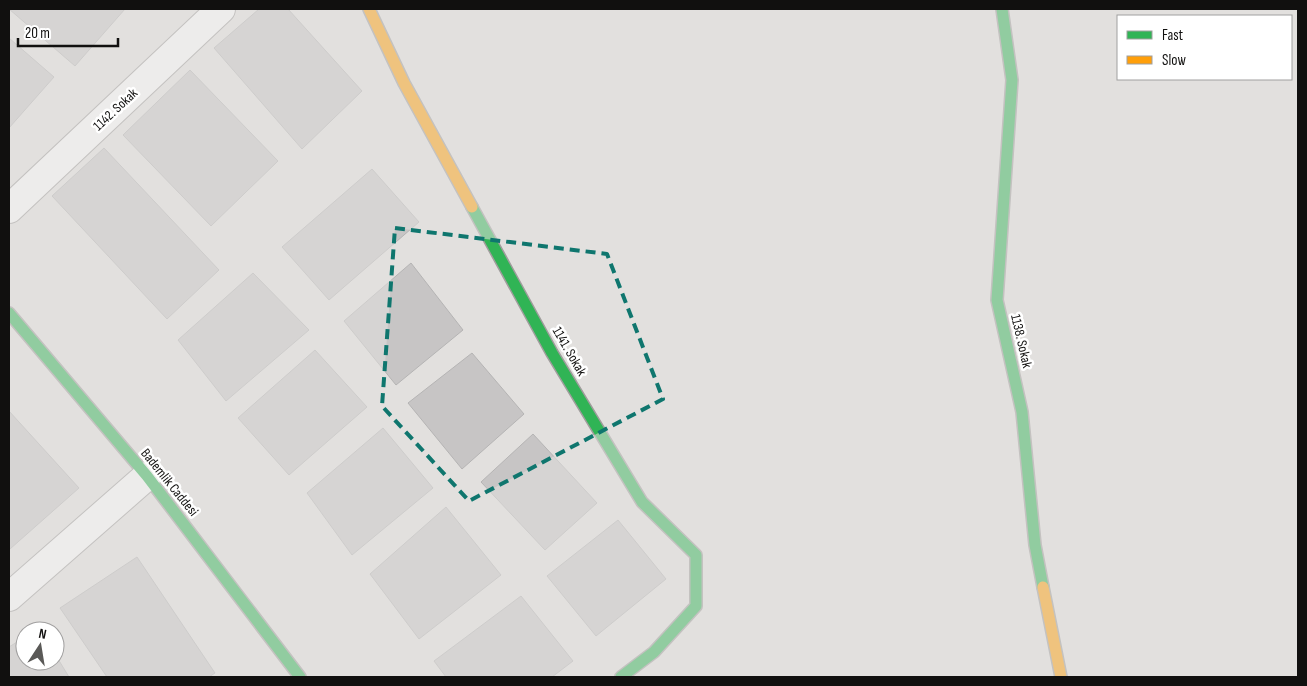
<svg xmlns="http://www.w3.org/2000/svg" width="1307" height="686" font-family="'Sofia Sans Condensed',sans-serif">
<style>
.building{fill:#c7c5c5;stroke:#b5b4b4}
.lines{fill:none;stroke-linecap:round;stroke-linejoin:round}
.street-casing{stroke:#9f9d9c;stroke-width:30}
.fast-casing{stroke:#9f9d9c;stroke-width:14}
.slow-casing{stroke:#9f9d9c;stroke-width:14}
.street{stroke:#fbfafa;stroke-width:28}
.fast{stroke:#30b455;stroke-width:11}
.slow{stroke:#ff9f0a;stroke-width:11}
.marked{fill:none;stroke:#0f766e;stroke-width:4;stroke-dasharray:10 6;stroke-linejoin:round}
.labels{text-anchor:middle;stroke-width:5;stroke-linejoin:round;paint-order:stroke}
.street-label{font-size:14px;fill:#11100f;stroke:#fff}
</style>
<rect width="100%" height="100%" fill="#e2e0de"/>
<!-- building -->
<path class="building" d="M9,9h116l-50,57z
M259,9h29l74,82 -60,58 -88,-101z
M9,38l45,39 -45,51z
M190,70l88,91 -67,65 -88,-91z
M104,148l115,122 -52,49 -115,-123z
M372,169l47,53 -90,78 -47,-53z
M411,263l52,67 -67,55 -52,-64z
M253,273l56,57 -83,71 -48,-61z
M315,350l52,57 -78,68 -51,-57z
M472,353l52,61 -62,55 -54,-66z
M9,411l70,77 -69,61 -1,-2z
M383,428l50,60 -81,67 -45,-62z
M533,434l64,69 -52,47 -64,-68z
M446,507l55,68 -82,64 -49,-65z
M618,520l48,59 -70,57 -49,-60z
M137,557l78,116 -6,4h-102l-47,-69z
M521,596l52,65 -21,16h-106l-12,-16z
M25,637v24h30v-7l14,23h-60v-30z"/>
<g class="lines">
<!-- street casing -->
<g class="street-casing">
<path id="street" d="M9,209l212,-200
M9,597l138,-121"/>
</g>
<!-- fast casing -->
<g class="fast-casing">
<path id="fast" d="M1002,9l10,71 -15,220 25,112 13,133 8,42
M472,207l80,146 90,149 54,53v51l-42,46 -33,25
M9,313l138,163 153,201"/>
</g>
<!-- slow casing -->
<g class="slow-casing">
<path id="slow" d="M369,9l35,74 68,124
M1043,587l18,90"/>
</g>
<!-- street -->
<use href="#street" class="street"/>
<!-- fast -->
<use href="#fast" class="fast"/>
<!-- slow -->
<use href="#slow" class="slow"/>
</g>
<!-- marked area -->
<path d="M0 0H1307V686H0ZM395,228l212,26 56,145 -194,102 -87,-95z" fill="#e2e0de" fill-opacity=".55" fill-rule="evenodd"/>
<path class="marked" d="M395,228l212,26 56,145 -194,102 -87,-95z"/>
<g class="labels">
<!-- street labels -->
<g class="street-label">
<text transform="translate(115 109) rotate(-43)" y="5">1142. Sokak</text>
<text transform="translate(1022 341) rotate(77)" y="5">1138. Sokak</text>
<text transform="translate(570 351) rotate(60)" y="5">1141. Sokak</text>
<text transform="translate(170 482) rotate(51)" y="5">Bademlik Caddesi</text>
</g>
</g>
<!-- border -->
<rect width="1307" height="686" fill="none" stroke="#11100f" stroke-width="20"/>
<!-- legend -->
<rect x="1117" y="15" width="175" height="65" fill="#ffffff" stroke="#a09f9f"/>
<rect x="1127" y="31" width="25" height="8" fill="#30b455" stroke="#a09f9f"/>
<text x="1162" y="40" font-size="15" fill="#11100f">Fast</text>
<rect x="1127" y="56" width="25" height="8" fill="#ff9f0a" stroke="#a09f9f"/>
<text x="1162" y="65" font-size="15" fill="#11100f">Slow</text>
<!-- north arrow -->
<g transform="translate(40 646) rotate(12)"><circle r="24" fill="#ffffff" stroke="#a09f9f"/>
<path d="M0-4L9 19L0 12L-9 19Z" fill="#5a5957"/>
<text y="-8" font-size="14" font-weight="bold" text-anchor="middle" fill="#11100f">N</text>
</g>
<!-- scale -->
<path d="M18 38v8h100v-8" fill="none" stroke="#11100f" stroke-width="2.5"/>
<text x="25" y="38" font-size="15" fill="#11100f" stroke="#ffffff" stroke-width="4" paint-order="stroke">20 m</text>
</svg>
